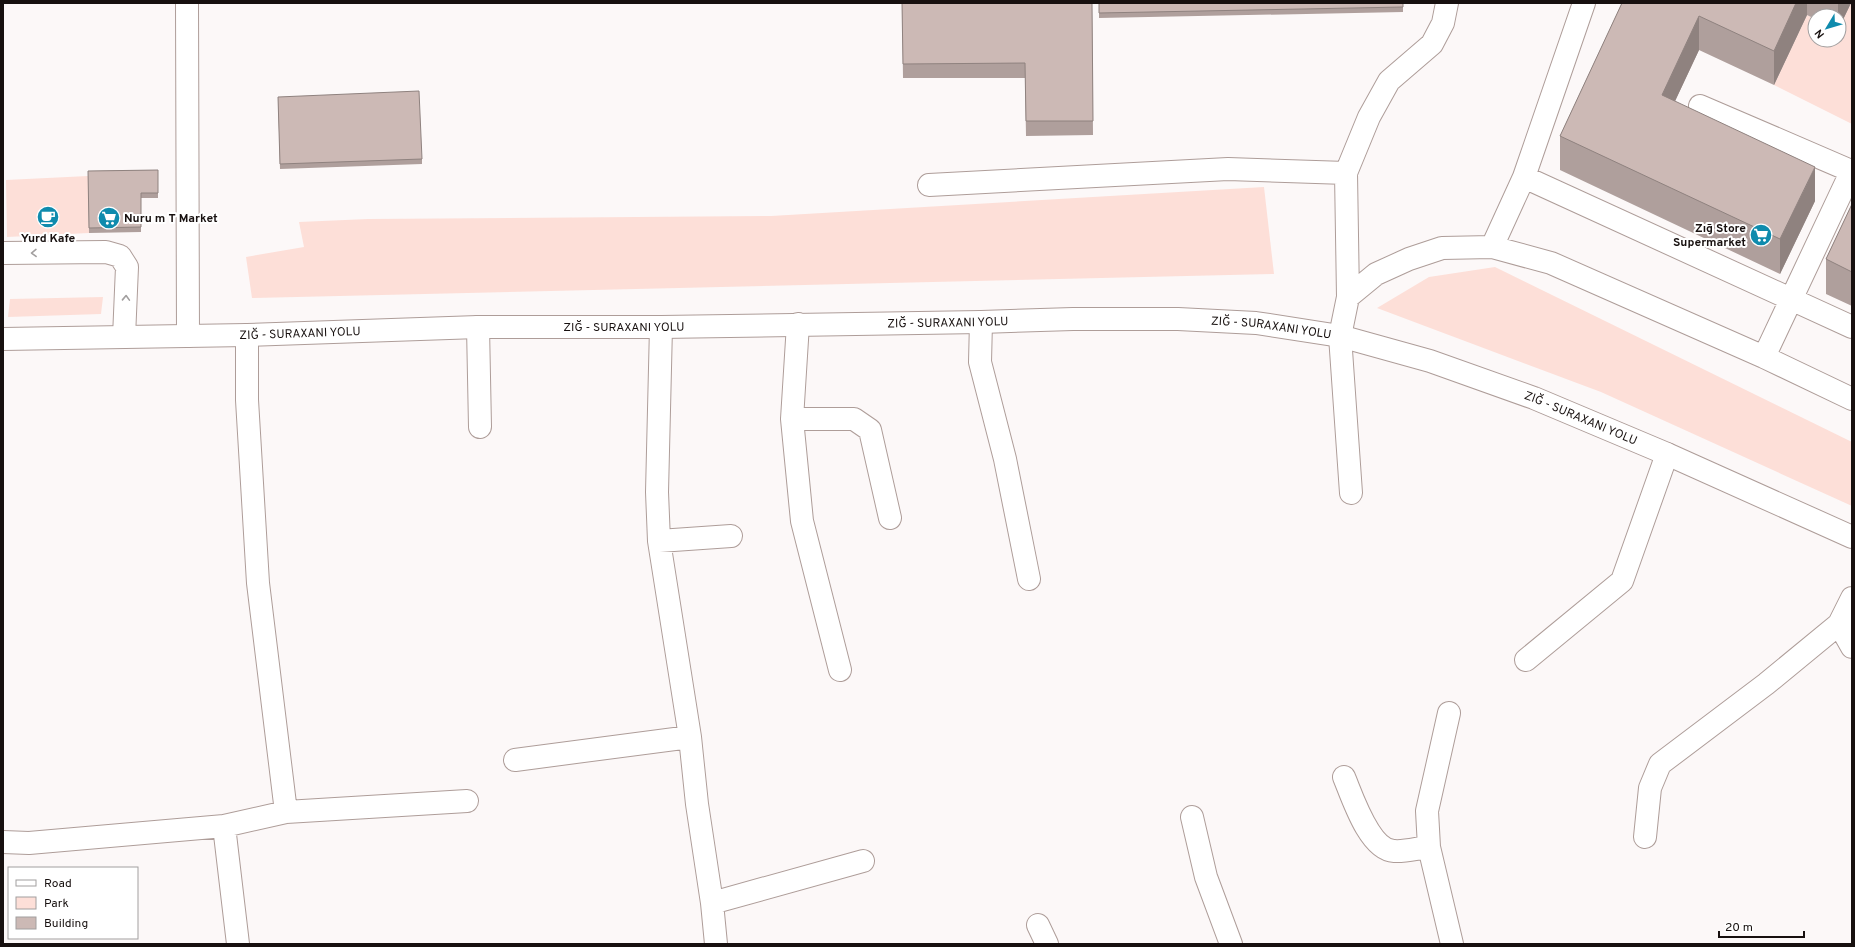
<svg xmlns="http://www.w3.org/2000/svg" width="1855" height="947" font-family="Overpass,sans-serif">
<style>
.green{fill:#fddfd8}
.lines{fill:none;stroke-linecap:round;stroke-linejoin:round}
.minor-casing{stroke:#ae9d99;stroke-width:24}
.major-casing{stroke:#ae9d99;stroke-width:24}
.minor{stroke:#fff;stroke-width:22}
.major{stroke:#fff;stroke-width:22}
.wall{fill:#af9f9c}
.shaded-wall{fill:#8f827f}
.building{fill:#ccb9b5;stroke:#8f827f}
.oneway{stroke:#a29f9f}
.labels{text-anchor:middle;stroke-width:4;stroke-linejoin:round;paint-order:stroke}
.poi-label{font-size:12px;font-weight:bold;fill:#17100f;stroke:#fff;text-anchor:start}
.street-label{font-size:12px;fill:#17100f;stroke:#fff}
</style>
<rect width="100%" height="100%" fill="#fcf8f8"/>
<!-- green -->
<path class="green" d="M1851,3h1v121l-78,-39 33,-70 8,4v21h24v-12z
M88,176l1,57 -82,4 -1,-57z
M1264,187l10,87 -1022,24 -6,-41 58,-10 -5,-25 69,-3 403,-3z
M1495,267l357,175v64l-251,-114 -224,-84 52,-31z
M103,297l-2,17 -93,3 2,-18z"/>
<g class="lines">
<!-- minor casing -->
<g class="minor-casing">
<path id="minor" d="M187,3l1,333
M1700,106l151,65
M1346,173l23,-56 20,-36 43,-37 11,-21 4,-20
M1524,177l60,-174
M929,185l299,-16 118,4 2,124 -8,39 11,157
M1492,247l32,-70 328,150
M3,253l103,-1 14,4 7,11 -3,70
M1348,297l28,-23 33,-15 33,-11 50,-1 59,16 213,94 88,42
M981,322l-1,40 25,97 24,120
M798,324l-6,95 10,102 38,149
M478,327l2,100
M661,327l-4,165 2,49 31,196 7,67 15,99 4,41
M247,335v65l11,183 28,229
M1764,357l88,-187
M792,419h62l16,11 20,88
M659,541l72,-5
M1839,624l13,23
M1526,660l96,-79 45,-127
M1449,713l-22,98 2,36 23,97
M515,760l175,-23
M1344,777c8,19 25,73 50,74 11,1 24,-3 35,-4
M1192,817l14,60 25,67
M224,826l14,118
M1645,837l5,-49 10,-24 106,-80 73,-60 13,-26
M3,842l26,1 195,-17 62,-14 181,-11
M712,903l151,-42
M1038,925l9,19"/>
</g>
<!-- major casing -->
<g class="major-casing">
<g id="major">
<path id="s1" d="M3,339l244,-4 231,-8h183l320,-5 92,-3h105l78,4 84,13 90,25 104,37 133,56 185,83"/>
</g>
</g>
<!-- minor -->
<use href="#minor" class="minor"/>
<!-- major -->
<use href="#major" class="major"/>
</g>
<!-- wall -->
<path class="wall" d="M902,3h190l1,132 -67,1 -1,-58h-122z
M1099,3h304v9l-304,6z
M1622,3h229l-12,25v-12h-24v3l-8,-4 -33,70 -75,-35 -24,51 140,100 -35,73 -220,-104v-34z
M278,97l144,62v5l-142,5z
M158,170v28h-17v34l-52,1 -1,-62z
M1852,204v102l-26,-12v-35z"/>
<!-- shaded-wall -->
<path class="shaded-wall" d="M1796,3h11v12l-33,70v-34z
M1838,3h13l-12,25v-12h-1z
M1699,16v34l-37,79v-34z
M1815,167v34l-35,73v-35z"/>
<!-- building -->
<path class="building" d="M902,3h190l1,118h-67l-1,-58 -122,1z
M1099,3h304v4l-304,6z
M1622,3h174l-22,48 -75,-35 -37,79 153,72 -35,72 -220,-103z
M419,91l3,68 -142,5 -2,-67z
M158,170v23h-17v34l-52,1 -1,-57z
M1852,204v68l-26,-13z"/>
<!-- one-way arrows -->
<defs><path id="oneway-chevron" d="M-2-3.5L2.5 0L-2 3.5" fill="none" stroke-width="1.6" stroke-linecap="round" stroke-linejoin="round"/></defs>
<g class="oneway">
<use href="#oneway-chevron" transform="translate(34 253) rotate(179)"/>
<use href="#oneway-chevron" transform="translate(126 298) rotate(-88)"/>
</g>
<!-- icons -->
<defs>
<g id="cafe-disc" transform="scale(1.15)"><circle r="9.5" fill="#0f8bad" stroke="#fff"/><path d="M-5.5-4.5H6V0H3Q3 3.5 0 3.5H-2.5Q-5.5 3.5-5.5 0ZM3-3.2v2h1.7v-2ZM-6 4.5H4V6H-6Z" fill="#fff"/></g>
<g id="supermarket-disc" transform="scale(1.15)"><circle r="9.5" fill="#0f8bad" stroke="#fff"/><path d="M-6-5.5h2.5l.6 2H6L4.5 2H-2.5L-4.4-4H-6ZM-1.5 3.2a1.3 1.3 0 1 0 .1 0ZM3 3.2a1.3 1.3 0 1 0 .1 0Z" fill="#fff"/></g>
</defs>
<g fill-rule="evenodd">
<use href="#cafe-disc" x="48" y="217"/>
<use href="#supermarket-disc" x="109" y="218"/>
<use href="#supermarket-disc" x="1761" y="235"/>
</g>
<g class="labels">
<!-- poi labels -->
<g class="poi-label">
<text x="124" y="222">Nuru m T Market</text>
<text x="1746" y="232" text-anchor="end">Zığ Store<tspan x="1746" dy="14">Supermarket</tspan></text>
<text x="48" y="242" text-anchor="middle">Yurd Kafe</text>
</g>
<!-- street labels -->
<g class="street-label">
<text dy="4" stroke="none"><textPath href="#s1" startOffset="945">ZIĞ - SURAXANI YOLU</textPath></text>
<text dy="4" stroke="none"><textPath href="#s1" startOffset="621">ZIĞ - SURAXANI YOLU</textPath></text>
<text dy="4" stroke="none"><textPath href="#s1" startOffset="1269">ZIĞ - SURAXANI YOLU</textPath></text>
<text dy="4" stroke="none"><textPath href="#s1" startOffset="297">ZIĞ - SURAXANI YOLU</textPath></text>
<text dy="4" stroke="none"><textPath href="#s1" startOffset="1593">ZIĞ - SURAXANI YOLU</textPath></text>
</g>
</g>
<!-- border -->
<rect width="1855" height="947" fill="none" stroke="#17100f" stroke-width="8"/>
<!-- legend -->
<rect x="8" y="867" width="130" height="72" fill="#ffffff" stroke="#a29f9f"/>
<rect x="16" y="880" width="20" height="6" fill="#ffffff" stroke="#a29f9f"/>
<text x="44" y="887" font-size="12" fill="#17100f">Road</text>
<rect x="16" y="897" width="20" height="12" fill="#fddfd8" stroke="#a29f9f"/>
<text x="44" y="907" font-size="12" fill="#17100f">Park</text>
<rect x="16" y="917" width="20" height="12" fill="#ccb9b5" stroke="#a29f9f"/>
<text x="44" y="927" font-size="12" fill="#17100f">Building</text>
<!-- north arrow -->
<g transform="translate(1827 28) rotate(232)"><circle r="19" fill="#ffffff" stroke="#a29f9f"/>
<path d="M0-3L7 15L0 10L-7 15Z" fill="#0f8bad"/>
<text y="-6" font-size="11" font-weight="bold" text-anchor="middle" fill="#17100f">N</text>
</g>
<!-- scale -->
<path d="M1719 931v6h85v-6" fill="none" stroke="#17100f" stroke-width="2"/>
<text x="1725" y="931" font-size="12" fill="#17100f" stroke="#ffffff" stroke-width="3" paint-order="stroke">20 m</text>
</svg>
